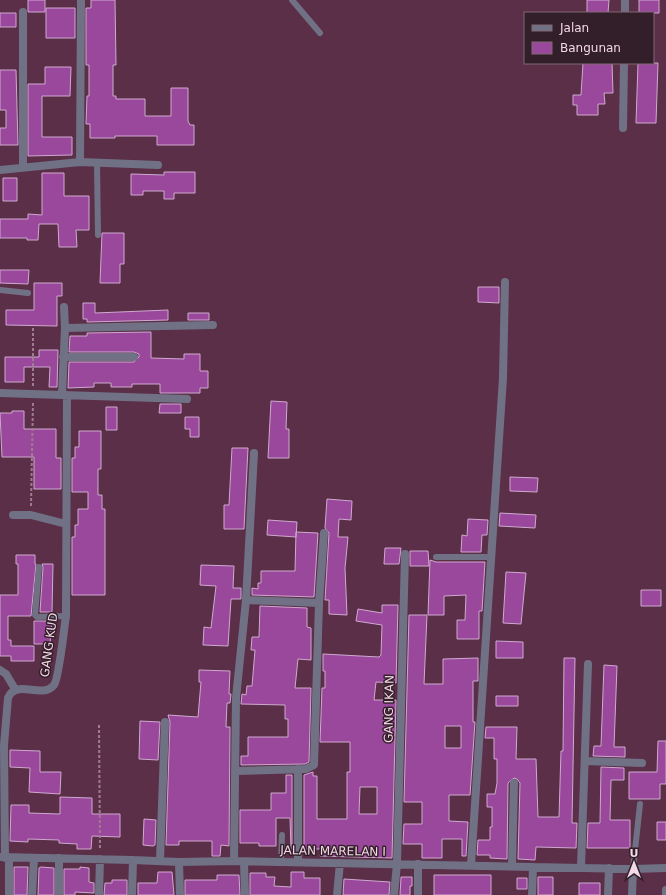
<svg xmlns="http://www.w3.org/2000/svg" width="666" height="895" font-family="'DejaVu Sans',sans-serif">
<style>
.building{fill:#9a489c;stroke:#d0a9d0;fill-rule:evenodd}
.lines{fill:none;stroke-linecap:round;stroke-linejoin:round}
.path{stroke:#9f7c8f;stroke-width:2;stroke-dasharray:3 2;stroke-linecap:butt}
.service{stroke:#717185;stroke-width:6}
.minor{stroke:#717185;stroke-width:8}
.labels{text-anchor:middle;stroke-width:3;stroke-linejoin:round;paint-order:stroke}
.street-label{font-size:12px;fill:#f3d8e5;stroke:#331f2a}
</style>
<rect width="100%" height="100%" fill="#5a2f47"/>
<!-- building -->
<path class="building" d="M28,0h17v12h-17z
M91,0h24l1,65h-3v31h3v3h29v17h26v-28h17v33l2,4h4v20h-37v-9h-42v2h-25v-14h-4l1,-28h2v-31h-3v-57h5z
M587,0h22l-1,13h-21z
M639,0h20v13h-20z
M46,8h29v30h-29z
M0,13h16v14h-16z
M583,63h29l1,30h-9l1,11h-7v11h-21v-10h-4v-10h8z
M638,63h20l-2,60h-20z
M45,67h26l-1,29h-28v41h30v18l-44,1v-72h17z
M0,70h16l2,75h-18v-17h6v-18h-6z
M164,172h31v21h-21v6h-10v-8h-21v4h-12v-21l33,1z
M42,173h22v23h25v34h-13l1,17h-18l-1,-23h-19l-1,16h-11v-2h-27v-19h28v-5l14,1z
M3,178h14v23h-14z
M102,233h22v31h-4v19h-20z
M0,270h29l-1,14 -28,-1z
M34,283h28v13h-5v30l-51,-1v-15h28z
M478,287h21v16l-21,-1z
M83,303h12v10l73,-3v10l-81,2v-3h-4z
M188,313h21v7h-21z
M151,332v26l33,1v-5h16v17h8v17h-8v5h-40v-9h-28v3h-21v-4h-17v4l-26,1 1,-26h65l5,-5v-3l-5,-2h-65l1,-16h17v-3z
M39,350h19l-1,37h-8l1,-20h-26v15h-19v-25h34z
M271,401l16,1 -1,27h3v29h-21z
M160,404h21v9h-22z
M106,407h11v23h-11z
M12,411h12v18h32v29h5v31h-27v-32h-32l-2,-44h12z
M185,417h14v20h-9v-8h-5z
M79,431h22v38h-3v26h4v14h3v86h-33v-58h3v-12h3v-16h10v-17h-16v-34h3v-11h4z
M232,448h16l-4,81h-20v-24h5z
M510,477l28,1 -1,14 -27,-1z
M327,499l25,2 -1,19 -12,-1 -1,18h10l-3,31 2,47 -18,-1v-14h-4l4,-67 -4,-5z
M500,513l36,2 -1,13 -36,-2z
M468,519l20,1 -1,15h-5l-1,17h-20l1,-17 5,1z
M268,520l29,2 -1,15 -29,-2z
M296,532l22,1 -4,64 -62,-2v-7l6,1v-6h3v-12h34z
M385,548h16l-2,16h-15z
M410,551h18l1,15h-19z
M16,555h19v9h1l-5,52h-23v24h3v6h23v15h-23v-5h-11v-61h18v-31h-2z
M430,560l6,2h49l-3,49h-3v28h-22v-19h8l1,-25 -22,1v19h-16z
M42,564h11l-1,48h-12l3,-45z
M201,565l33,1 -1,22h8v11h-10l-3,47 -25,-1 1,-18 7,1 5,-42 -16,-1z
M506,572l20,1 -5,51 -18,-1z
M641,590h20v16h-20z
M382,605h16l-2,78 -20,-1 -2,18h22l-4,158 -72,-2 1,-7h-17v-74l9,-3v4h4v43h30v-47h3v-30h-30l2,-54h3v-17h-2v-17l56,3 2,-2 1,-30 -26,-4 2,-12 24,4zM360,787h17v27h-18z
M260,606l47,2v19l4,1v32l-13,-1 -3,29h16l-2,74 -4,2 -64,1v-9h7v-19h40v-18h-3v-14l-44,-1 1,-10 4,1 1,-9h5l3,-36h-4l1,-13h7z
M409,615h18l-3,69h19v-25l35,-1v23h-5v41h2l-5,73h-21v26l19,1 -2,34h-4v-17h-20v19h-20v-14h-19l1,-20h18v-22h-18zM445,726h16v22h-16z
M34,621h18l-2,23h-16z
M496,641l27,1v16h-27z
M564,658h11l-3,165h5l-1,25 -40,-1 -1,13 -17,-1 2,-76 -3,-4 -3,-1 -6,5 -1,76 -17,-1v-3h-13l1,-15h12v-13h2v-20h-5v-13h8l2,-11v-24h-3v-21h-9l1,-11h31l-1,32h20l2,58h21l2,-66h2z
M604,665l13,1 -3,81h11v10l-32,-1 1,-10h7z
M199,670l31,1 -1,23h2l-1,9h-3l-1,24h4l-1,119 -8,-1 -1,11h-8v-15h-33v4h-13l4,-123 -2,-7 30,2 3,-35h-2z
M496,696h22v10h-22z
M140,721l20,1 -2,38 -19,-1z
M658,741h8v43h-6v15h-31v-27h28z
M10,750l30,1v21h21l-1,22 -31,-2 1,-24 -20,-1z
M601,767l23,1v12h-13l-1,40h20v28h-43l1,-25h12z
M286,775h6v74h-1l-1,-31h-14v28h-17v-3h-19v-33h31v-17h15z
M60,797l32,1v16h28v23l-28,-1 -1,13h-14v-5l-18,-1v-3l-31,-1v3l-18,-1 1,-36h18v8l31,1z
M144,819l12,1 -1,25 -2,1 -10,-1z
M657,822h9v18h-9z
M14,867h14l-1,28h-13z
M41,867l13,1v27h-16l1,-27z
M80,867l9,1v14l5,1v10l-19,-1v3h-11v-26h16z
M158,872h14l2,23h-36v-12h19z
M291,872h13v6h16v17h-70v-22h16v4h9l-1,9 17,1z
M217,875h22l1,20h-55v-15h32z
M434,875h57v20h-57z
M401,877h11v9h-2v9h-10z
M538,877h15v18h-15z
M517,878h10v11h-10z
M344,879l46,3 -1,13h-46z
M112,880h15v15h-23l1,-12h7z
M579,883h21v12h-21z"/>
<g class="lines">
<!-- path -->
<path class="path" d="M33,386v-59
M31,506l2,-104
M99,725l1,125"/>
<!-- service -->
<path class="service" d="M292,0l28,33
M97,163l1,72
M0,290l28,3
M436,557h54
M39,567l-4,48 2,2 29,-1
M281,862l1,-27
M633,869l7,-65"/>
<!-- minor -->
<path class="minor" d="M23,12v155
M625,13v-13
M623,128l1,-65
M80,162l1,-162
M0,170l80,-8 78,3
M64,307l1,21
M63,357h71
M0,393l187,6
M62,395l3,-67 148,-3
M13,515h18l35,9
M319,603l5,-70
M0,670l6,4 9,15
M585,761l57,2
M298,769v93
M236,771l70,-2 8,-4 5,-162 -73,-3
M0,857l133,3 46,2 55,-1 399,8 33,-1
M5,858l-1,-113 4,-47c8,-20 34,2 46,-13 5,-6 10,-57 12,-69l1,-221
M160,861l5,-139
M234,861l2,-163 10,-98 8,-147
M179,862l1,33
M244,862l1,33
M471,865l32,-487 2,-96
M512,866l2,-83
M581,867l7,-203
M9,895v-37
M32,895l2,-37
M59,895v-37
M99,895l1,-36
M132,895l1,-35
M337,895l3,-32
M394,895l3,-31 8,-310
M418,895v-31
M532,895l1,-28
M608,895l1,-27
M632,895l1,-26
M666,895v-5"/>
</g>
<g class="labels">
<!-- street labels -->
<g class="street-label">
<text transform="translate(49 645) rotate(-82)" y="4">GANG KUD</text>
<text transform="translate(389 709) rotate(-89)" y="4">GANG IKAN</text>
<text transform="translate(333 851) rotate(1)" y="4">JALAN MARELAN I</text>
</g>
</g>
<!-- legend -->
<rect x="524" y="12" width="130" height="52" fill="#331f2a" stroke="#806975"/>
<rect x="532" y="25" width="20" height="6" fill="#717185" stroke="#806975"/>
<text x="560" y="32" font-size="12" fill="#f3d8e5">Jalan</text>
<rect x="532" y="42" width="20" height="12" fill="#9a489c" stroke="#806975"/>
<text x="560" y="52" font-size="12" fill="#f3d8e5">Bangunan</text>
<!-- north arrow -->
<g transform="translate(634 863)" stroke="#331f2a" stroke-width="3" paint-order="stroke">
<path d="M0-3L7 15L0 10L-7 15Z" fill="#f3d8e5"/>
<text y="-6" font-size="11" font-weight="bold" text-anchor="middle" fill="#f3d8e5">U</text>
</g>
</svg>
